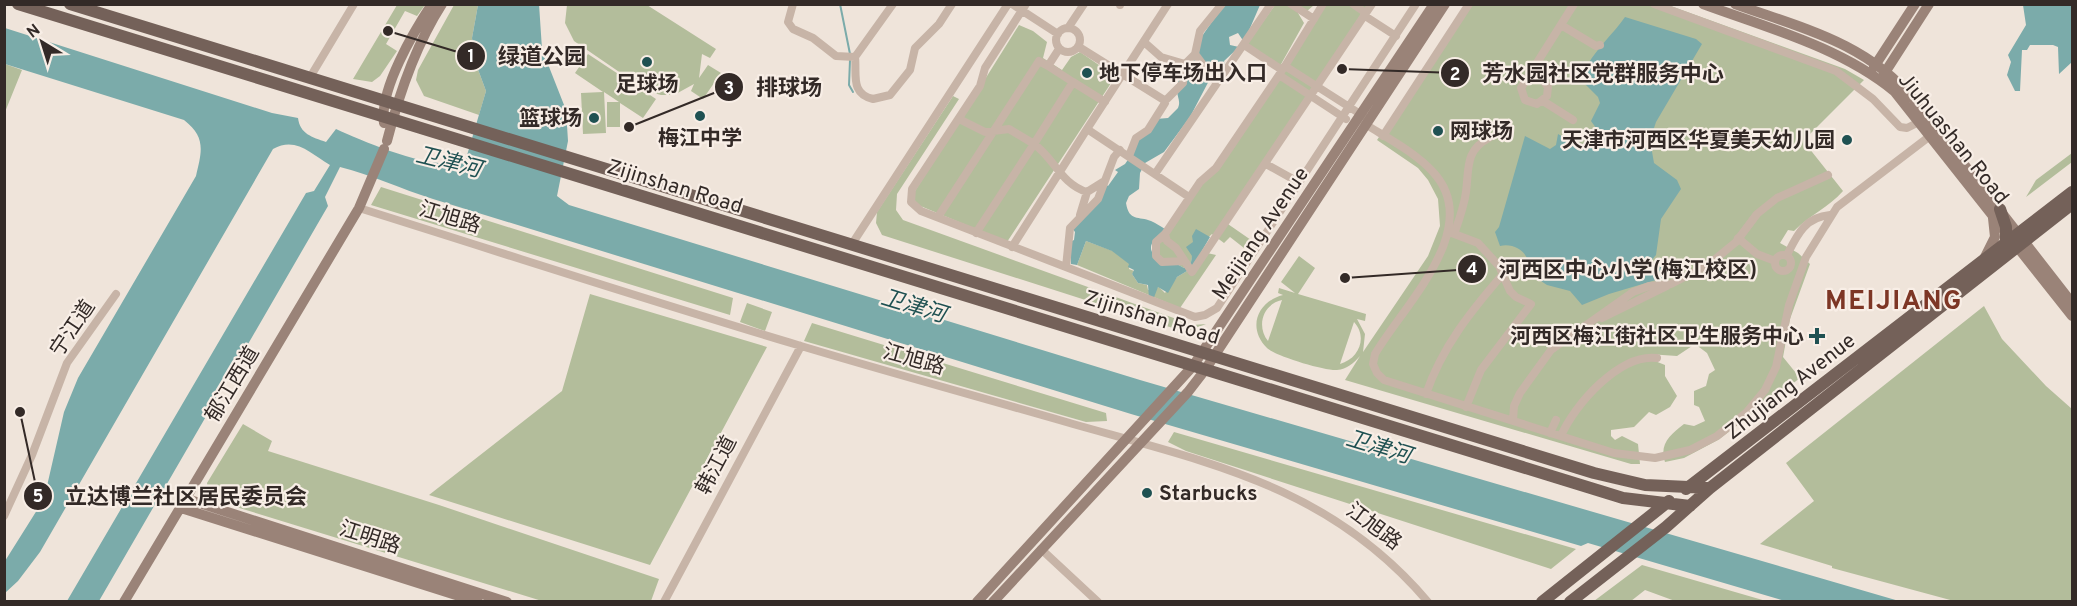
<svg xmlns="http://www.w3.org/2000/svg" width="2077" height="606" font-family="Overpass,'Noto Sans SC',sans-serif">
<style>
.green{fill:#b3bd9b;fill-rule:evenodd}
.water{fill:#7babaa}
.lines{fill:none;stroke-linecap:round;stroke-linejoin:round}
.stream{stroke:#7babaa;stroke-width:2}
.street{stroke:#c7b4a7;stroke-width:8}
.secondary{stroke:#9a8378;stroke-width:10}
.primary{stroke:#746159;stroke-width:12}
.poi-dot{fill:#1f5152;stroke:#f8eee6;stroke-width:2}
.labels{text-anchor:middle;stroke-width:4.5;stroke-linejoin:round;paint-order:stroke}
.poi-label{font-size:21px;font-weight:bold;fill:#332a27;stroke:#f8eee6;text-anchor:start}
.street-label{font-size:21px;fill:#332a27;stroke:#f8eee6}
.water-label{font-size:22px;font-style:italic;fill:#1f5152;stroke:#f8eee6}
.district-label{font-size:27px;font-weight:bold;letter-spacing:1.5px;fill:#7d3625;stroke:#f8eee6}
.leader{fill:none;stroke:#332a27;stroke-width:2}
.callout-dot{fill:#332a27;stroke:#f8eee6;stroke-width:2}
.mark-label{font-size:18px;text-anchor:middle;font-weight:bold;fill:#fff}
.callout-label{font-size:22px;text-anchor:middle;font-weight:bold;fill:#332a27;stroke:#f8eee6;stroke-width:4.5;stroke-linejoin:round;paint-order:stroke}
</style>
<rect width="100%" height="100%" fill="#efe4da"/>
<!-- green -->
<path class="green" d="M397,5h28l-8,11 -12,-5 -19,33 11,7 -17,25 -8,6 -19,-3z
M454,5h24l-6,33 4,26 10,27 -7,24 -55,-19 -8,-16 2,-10z
M567,5h80l69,44 -6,9 -8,-4 -3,24 9,-13 13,8 -18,26 -12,-8 3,-7 -20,11h-13l-14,-4 -73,-50 -9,-18z
M1275,5h39l-8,7 -8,1 6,10 -24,43 -33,-22z
M1324,5h43l-142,217 26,18 -7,8 -14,-11 -6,6 -12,-9 -18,16 22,5 -36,53 -103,-43 9,-24 27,10 17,13 -1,5 5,2 -2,3 6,9 9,2 1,5 11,-3 6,6 12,-16 15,-9v-11l-1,5 -7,6 -9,-5 -11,1 -12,-9v-12l5,-7 11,-2z
M1467,5h201l177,64 19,11 -59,59v4l38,48c-14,16 -33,24 -49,40l-6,-1 -8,13 18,10 12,11 -20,55 -7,38 17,21 -82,62 -34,18 -19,4c-6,-18 5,-27 19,-38l10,2 11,-5 -6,-14 -5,-2v-14l12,-5 3,-12 6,-4 -8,-17 -12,-9 -18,12 -29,-2 7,7 10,4v11l12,20 -7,11 -14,8 -7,-3 -15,15 -23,3v6l4,4 7,-4 16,8 2,20h-9l-286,-84 15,-24c-6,7 -13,13 -23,14 -12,1 -62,-14 -70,-22 -20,-20 -10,-46 16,-53l-5,-2 1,-5 16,5 -14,-11 18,-26 16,12 -17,26 68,20 -1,7 -8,-2 8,15 -2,18 65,-96 12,-30 -2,-27 -10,-19 -10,-12 -41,-28zM1282,300l-14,41c-12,-15 -5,-37 14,-41zM1354,322c14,15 5,37 -14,42z
M1019,25l14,6 14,11 -4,16 19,12 9,-13 9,-5 32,22 1,6 -106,162 -89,-37 -4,-6 1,-8z
M588,54l68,45 -13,19 -23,-15v24h-13v-25h12l-15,-10 2,41 -23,1 -2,-41 22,-1 -28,-19z
M5,64l17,6 -17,42z
M953,96l6,3 -62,95 -1,16 7,10 290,105 13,-1 -16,6h-11l-297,-95 -6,-12 1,-11z
M2072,153v9l-46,35 10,-17z
M381,187l352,111 -3,17 -359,-110z
M590,294l177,53 -117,218 -221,-70 133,-104z
M747,303l25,9 -7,19 -25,-9z
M1984,306l18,33 44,47 26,23v192h-118l-122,-33v-2l-72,-22 54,-43 -28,-38z
M812,323l294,90 1,8 -21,1 -282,-81z
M243,424l29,17 -4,10 171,54 220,74 -8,22h-109l-322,-99 -12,-13 -1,-6z
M1174,432l402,117 -25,20 -365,-118 -18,-9z
M1642,565l124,36h-91l-30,-11 -14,11h-37z"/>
<!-- water -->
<path class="water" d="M539,4l3,45 24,61 2,31 -11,55 12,9 571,175 759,221h-114l-197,-58 -7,3 -450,-132 -698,-215c-32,-10 -61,-24 -93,-32l-15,30 3,9 -229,395h-32l239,-408 8,-2 16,-26c-19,-11 -34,-29 -57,-16l-233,403 -22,29 -13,12v-32l39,-62 20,-87 14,-34 118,-202c6,-25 10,-39 -12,-56l-179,-56v-36l267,85 26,5c2,16 14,19 28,24l10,-13c31,14 96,42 129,33l21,-71 -10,-27 -4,-26 6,-33z
M1225,5h35l-16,37 -6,-9 -9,4 1,8 9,2 -15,14 1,4 -12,8 -23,44 -26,35 -19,11 -5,10 -1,16 -10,7 -3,7c3,19 13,13 25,18 5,2 9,5 14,8 -17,15 -20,21 -1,35l11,-1 9,5 7,-6 1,-6 -6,-9 7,-5 -1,-6 4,-7 14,8 -18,31 -15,9 -9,16 -10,-6 -5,13 -4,-2 -1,-13 -10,-2 -6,-9 2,-4 -6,-3 1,-3 -17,-13 -26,-10 -9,24 -6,-1 -1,-22 4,-2 1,-8 -3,-4 28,-27 5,-17 3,2 10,-14 -3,-2 10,-6 7,-10 4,-15 20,-20 12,-1 10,-10c3,-7 -1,-11 -1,-18 1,-22 34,-68 48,-85z
M2023,5h49v57l-13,12 -1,-27 -5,-2h-23l-3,5h-5l-2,41h-5l-8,-16 4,-13 -3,-7 18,-30z
M1625,17l71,22 6,5 -46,78 -6,18 4,23 23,17 4,9 -20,30 -5,36 -5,6 11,7 4,9 -57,17 -27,11 -12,-14 -23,-6 -12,-8 -8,-2c7,-18 -9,-33 -27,-29l-5,-14 4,-5 26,-91 25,13 6,-4 2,-11 25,15 9,-6 4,-15 -5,-7 9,-18 -2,-6 -17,-17 5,-8 -4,-11 6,3c10,-17 25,-30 37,-47z"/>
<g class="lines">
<!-- stream -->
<path class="stream" d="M840,4l10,50
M850,60l-1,25 4,7"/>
<!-- street -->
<path class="street" d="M793,4l-5,18 5,7 20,9 23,18 19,1 38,-53
M1012,4l46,30
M1026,4l-41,64 -5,18 -68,103 -1,13 10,9 274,106 10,-2 12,-7 199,-304
M1168,4l-81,125 102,68
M1291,4l23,15
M1353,4l13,9
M1654,4l182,67 37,28 27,28 7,1 12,-6
M1120,5v-1
M1365,16l31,20
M1561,25l35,21 4,-1
M1056 40a12 12 0 1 1 24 0a12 12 0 1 1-24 0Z
M1068,28l16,-24
M1144,42l17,15 24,7
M1244,45l38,25 3,-4 80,51
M1079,47l85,53
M1195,54l21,28
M855,57c2,17 -5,37 18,42l17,-4 20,-25 5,-22 24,-24 13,-20
M1048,66l25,16
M1285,66l38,-62
M1281,72l-2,3 67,44
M1279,75l-63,93 -16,14 -35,52 2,7 9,7 16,24 180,-268
M1530,78l12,1 6,8 -1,9 -10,8 -12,-4 -4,-12 53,-84
M309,79l45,-75
M1167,99l16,-16 2,-19 10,-10 5,-23 22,-27
M1543,101l30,19
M959,119l26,13 24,-3 25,15 39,-62 32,20
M1365,124c22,14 50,28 68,48 52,56 -30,134 -58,182l-2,10 4,9 7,7 230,73 41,5 35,-8 27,-14 29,-23 19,-23 11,-23 13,-62 17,-48 31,-50 93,-71
M1383,136l86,-132
M1129,156l7,-18 12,-8 17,-27
M1266,164l34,19
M1155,174l116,-170
M359,208c147,46 294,94 442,138 90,27 182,52 272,78 138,39 258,63 355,178
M1080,215l7,-23
M938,217l101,-156 9,5 11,-17
M1449,232l29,11 21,23 11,25 6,6 15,7 -50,66 -15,37
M976,233l58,-89c20,14 27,40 53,48l16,-10
M1165,234l-9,8v14l6,6 21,-1
M1454,234c5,-14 10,-27 12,-42 3,-23 -1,-42 23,-54
M1738,238l19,16 18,7
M852,244l156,-240
M1012,247l75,-118
M1775 263a8 8 0 1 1 16 0a8 8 0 1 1-16 0Z
M1787,255c10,-20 18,-38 43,-40
M1066,267l4,-39 28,-29 16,-42 6,-7
M1602,318l65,-32
M1426,394c16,-47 45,-83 77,-120
M1513,421l1,-15 6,-13 31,-43 82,-58 16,-6 22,-2 37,-19 28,-23 21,-28 20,-16 51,-23
M1550,433l6,-13
M1561,436c13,-31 59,-83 96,-78
M4,516l28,-61 35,-92 49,-69
M1041,549l57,53
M664,602l137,-256"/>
<!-- secondary -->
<path class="secondary" d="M1703,4c65,24 137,43 191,87l178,225
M1735,4c66,24 131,38 178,95l159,204
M1874,67l41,-63
M1884,74l45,-70
M384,123c-5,-33 30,-92 48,-119
M387,141c12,-47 28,-95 55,-137
M1985,257l10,-20 -2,-19
M187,499l320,103
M181,508l297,94
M124,602l235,-394 25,-59
M977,602l216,-236 241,-362
M993,602l195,-210 17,-22 240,-366"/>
<!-- primary -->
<path class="primary" d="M18,4l1605,494 67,8
M70,4l1524,469 51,12 65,3
M2000,209l6,18v20
M1686,489l386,-297
M1542,602l127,-101
M1570,602l96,-75 44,-39 362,-284"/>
</g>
<!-- markers -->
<g class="poi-dot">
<circle cx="647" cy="62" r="6"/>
<circle cx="1087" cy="73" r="6"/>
<circle cx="700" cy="116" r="6"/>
<circle cx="594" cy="118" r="6"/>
<circle cx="1438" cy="131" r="6"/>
<circle cx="1847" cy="140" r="6"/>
<path d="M1814 327h6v6h6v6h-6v6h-6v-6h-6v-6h6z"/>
<circle cx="1147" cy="493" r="6"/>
</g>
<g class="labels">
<!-- poi labels -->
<g class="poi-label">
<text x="1099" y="80">地下停车场出入口</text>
<text x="647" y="91" text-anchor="middle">足球场</text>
<text x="582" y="125" text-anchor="end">篮球场</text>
<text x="1450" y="138">网球场</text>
<text x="700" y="145" text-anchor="middle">梅江中学</text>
<text x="1835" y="147" text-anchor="end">天津市河西区华夏美天幼儿园</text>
<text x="1804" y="343" text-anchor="end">河西区梅江街社区卫生服务中心</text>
<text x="1159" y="500">Starbucks</text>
</g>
<!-- street labels -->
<g class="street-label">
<text transform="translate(1954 138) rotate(51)" y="7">Jiuhuashan Road</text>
<text transform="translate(675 186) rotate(17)" y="7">Zijinshan Road</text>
<text transform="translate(450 217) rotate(17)" y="7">江旭路</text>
<text transform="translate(1260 233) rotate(-56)" y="7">Meijiang Avenue</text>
<text transform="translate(1152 317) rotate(17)" y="7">Zijinshan Road</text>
<text transform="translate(72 328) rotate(-56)" y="7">宁江道</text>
<text transform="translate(914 359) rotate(16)" y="7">江旭路</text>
<text transform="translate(232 384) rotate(-59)" y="7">郁江西道</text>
<text transform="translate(1790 386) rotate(-38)" y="7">Zhujiang Avenue</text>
<text transform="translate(716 465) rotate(-62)" y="7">韩江道</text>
<text transform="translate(1374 526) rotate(37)" y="7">江旭路</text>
<text transform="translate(370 537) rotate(18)" y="7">江明路</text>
</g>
<!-- water labels -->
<g class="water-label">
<text transform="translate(449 161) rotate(14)" y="8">卫津河</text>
<text transform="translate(914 305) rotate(17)" y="8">卫津河</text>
<text transform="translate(1379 446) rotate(17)" y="8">卫津河</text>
</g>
<!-- district labels -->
<g class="district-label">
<text x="1894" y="309">MEIJIANG</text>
</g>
</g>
<!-- callouts -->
<path class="leader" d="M388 31L471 56M1342 69L1455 73M629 127L729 87M1345 278L1472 269M20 412L38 496"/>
<g class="callout-dot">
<circle cx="388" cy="31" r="6"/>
<circle cx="1342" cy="69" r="6"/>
<circle cx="629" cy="127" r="6"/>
<circle cx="1345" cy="278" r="6"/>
<circle cx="20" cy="412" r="6"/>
<circle cx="471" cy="56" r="15"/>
<circle cx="1455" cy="73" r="15"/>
<circle cx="729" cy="87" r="15"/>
<circle cx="1472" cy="269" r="15"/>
<circle cx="38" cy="496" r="15"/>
</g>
<g class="mark-label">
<text x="471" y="62">1</text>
<text x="1455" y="80">2</text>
<text x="729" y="94">3</text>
<text x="1472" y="275">4</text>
<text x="38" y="502">5</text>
</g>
<g class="callout-label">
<text x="542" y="64">绿道公园</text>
<text x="1603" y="81">芳水园社区党群服务中心</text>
<text x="789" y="95">排球场</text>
<text x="1628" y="277">河西区中心小学(梅江校区)</text>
<text x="186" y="504">立达博兰社区居民委员会</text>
</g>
<!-- border -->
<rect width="2077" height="606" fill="none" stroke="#332a27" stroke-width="12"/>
<!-- north arrow -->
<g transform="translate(42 42) rotate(322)" stroke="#f8eee6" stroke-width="4.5" paint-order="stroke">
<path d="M0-4.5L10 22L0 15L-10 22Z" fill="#332a27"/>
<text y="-9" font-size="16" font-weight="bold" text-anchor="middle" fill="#332a27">N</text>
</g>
</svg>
